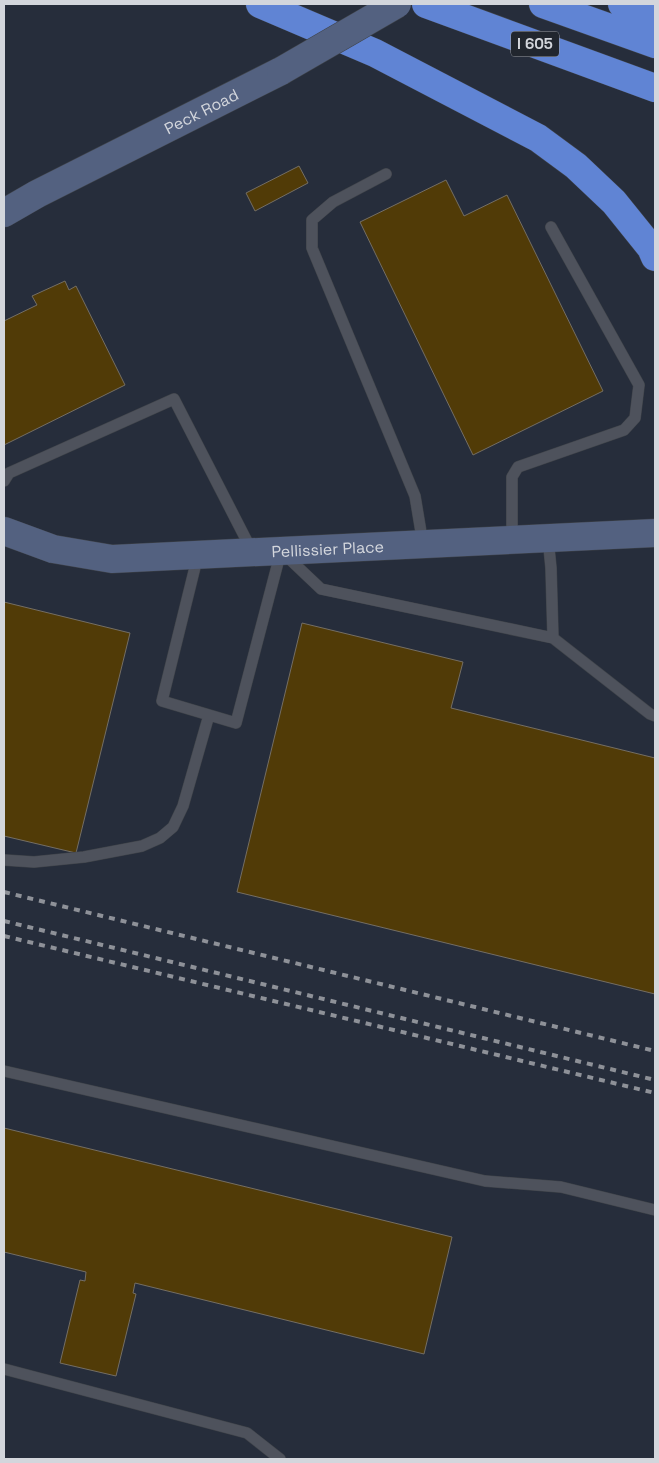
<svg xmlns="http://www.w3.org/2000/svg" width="659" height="1463" font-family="'Space Grotesk',sans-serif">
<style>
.built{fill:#262d3b}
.building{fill:#513b07;stroke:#746e64}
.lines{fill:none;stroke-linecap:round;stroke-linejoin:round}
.service-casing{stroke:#3f4349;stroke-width:12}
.secondary-casing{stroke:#3f4349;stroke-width:29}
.motorway-casing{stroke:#3f4349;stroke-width:29}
.service{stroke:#4e525c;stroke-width:11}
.secondary{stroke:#536180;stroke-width:28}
.motorway{stroke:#6084d4;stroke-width:28}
.rail{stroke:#8e9198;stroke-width:4;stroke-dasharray:6 6;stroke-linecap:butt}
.secondary-bridge-casing{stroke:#3f4349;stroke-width:29;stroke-linecap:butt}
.secondary-bridge{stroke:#536180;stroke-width:28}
.labels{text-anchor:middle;stroke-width:4.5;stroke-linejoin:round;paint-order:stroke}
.shield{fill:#21262e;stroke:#9ea1a8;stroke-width:1}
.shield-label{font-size:15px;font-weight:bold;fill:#d3d6dc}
.street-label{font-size:16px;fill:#d3d6dc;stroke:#21262e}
</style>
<rect width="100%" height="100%" fill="#21262e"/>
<!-- built -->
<path class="built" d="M4,4h651v1455h-651z"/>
<!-- building -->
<path class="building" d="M299,166l9,17 -53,28 -9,-18z
M446,180l18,36 43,-21 96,196 -130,64 -113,-233z
M65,281l4,9 7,-4 49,99 -121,60v-124l33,-16 -5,-9z
M4,602l126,31 -54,220 -72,-17z
M302,623l161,39 -12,46 204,50v236l-418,-102z
M4,1128l448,109 -28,117 -289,-71 -2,10 3,1 -20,82 -56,-13 20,-83 5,1 1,-9 -82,-20z"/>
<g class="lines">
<!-- service casing -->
<g class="service-casing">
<path id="service" d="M386,174l-53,28 -21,18v28l103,248 8,48
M4,481l5,-8 165,-74 78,152
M512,540v-63l6,-10 106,-37 11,-12 4,-33 -88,-158
M198,555l-36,146 74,22 45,-172 40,38 232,49 -2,-70 -3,-30
M553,638l97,76 5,2
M4,860l30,2 50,-5 58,-11 18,-8 13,-11 10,-21 26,-91
M4,1071l481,110 76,6 94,23
M4,1369l243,64 33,26"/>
</g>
<!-- secondary casing -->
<g class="secondary-casing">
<g id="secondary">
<path id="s1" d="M4,213l33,-19 244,-123"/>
<path id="s2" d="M4,531l49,18 59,10 543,-26"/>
</g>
</g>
<!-- motorway casing -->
<g class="motorway-casing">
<path id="motorway" d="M260,4l115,49 163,85 38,28 38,36 37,46 4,9
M426,4l229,84
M543,4l112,40
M622,4l33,12"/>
</g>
<!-- service -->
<use href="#service" class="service"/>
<!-- secondary -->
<use href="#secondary" class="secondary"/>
<!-- motorway -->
<use href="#motorway" class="motorway"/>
<!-- rail -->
<path class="rail" d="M4,892l651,159
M4,921l651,159
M4,936l651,157"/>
<!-- secondary-bridge casing -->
<g class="secondary-bridge-casing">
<path id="secondary-bridge" d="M281,71l116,-67"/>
</g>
<!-- secondary-bridge -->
<use href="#secondary-bridge" class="secondary-bridge"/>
</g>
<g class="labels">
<!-- shield labels -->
<rect class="shield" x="511" y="31.5" width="48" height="25" rx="4"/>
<g class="shield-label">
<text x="535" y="49">I 605</text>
</g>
<!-- street labels -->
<g class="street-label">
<text dy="6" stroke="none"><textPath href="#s1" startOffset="222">Peck Road</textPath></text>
<text dy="6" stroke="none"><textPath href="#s2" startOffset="328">Pellissier Place</textPath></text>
</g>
</g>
<!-- border -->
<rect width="659" height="1463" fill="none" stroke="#d3d6dc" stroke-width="10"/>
</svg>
